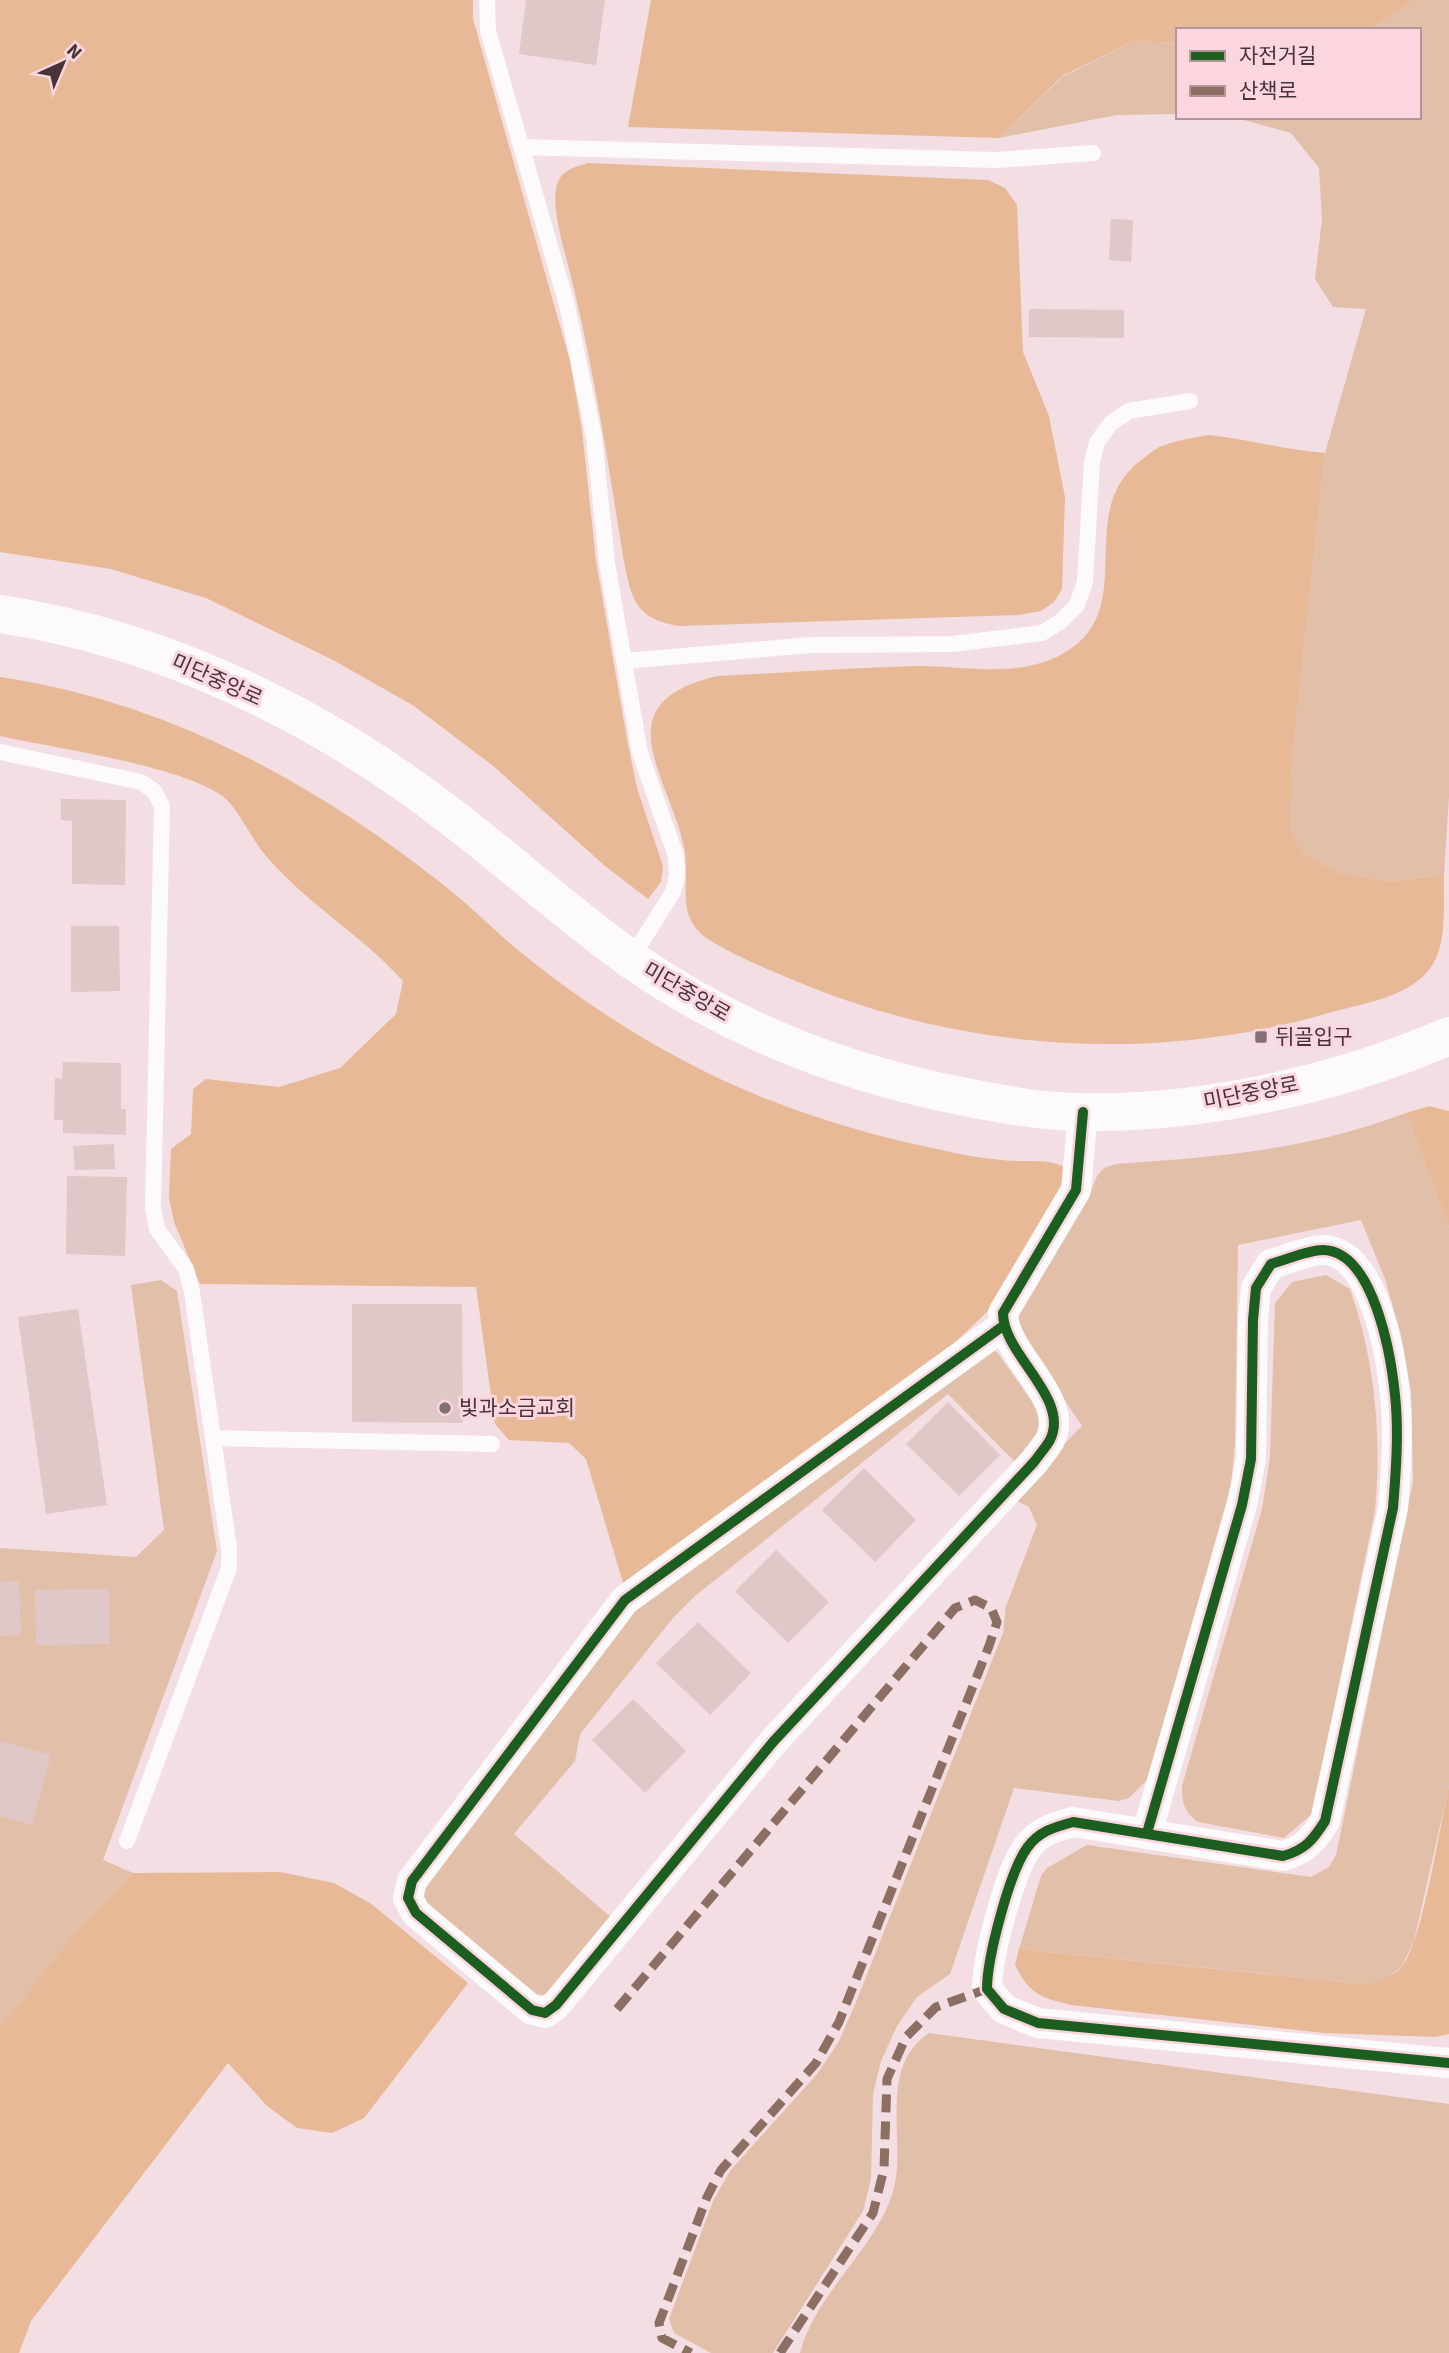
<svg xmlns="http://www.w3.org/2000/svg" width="1449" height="2353" font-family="'Source Sans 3','Noto Sans KR',sans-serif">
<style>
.green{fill:#e1bfa9}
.forest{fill:#e7b996}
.building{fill:#e0c7c8}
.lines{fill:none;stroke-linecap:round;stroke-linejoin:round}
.lane{stroke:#fdfafb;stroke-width:16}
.street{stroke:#fdfafb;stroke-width:30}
.secondary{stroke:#fdfafb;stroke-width:38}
.quiet{stroke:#8d6e63;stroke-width:9;stroke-dasharray:18 9;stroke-linecap:butt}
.cycleway-casing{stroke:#fbd6de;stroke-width:15}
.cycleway{stroke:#1b5e20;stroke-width:10}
.poi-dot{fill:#837074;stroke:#fbd6de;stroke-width:2.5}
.labels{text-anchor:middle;stroke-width:6;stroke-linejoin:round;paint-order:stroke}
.street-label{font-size:21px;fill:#463438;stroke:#fbd6de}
.poi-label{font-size:21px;fill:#463438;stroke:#fbd6de;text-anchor:start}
</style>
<rect width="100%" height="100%" fill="#f3dee3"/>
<!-- green -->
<path class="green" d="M1416,0h33v796l-5,79 -54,6 -53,-9 -35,-19 -11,-24 2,-77 32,-299 41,-144 -33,-2 -18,-28 7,-60 -3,-51 -28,-35 -58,-16h186v-87h-51z
M1134,41l44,2v71l-61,1 -118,23 63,-61z
M1406,1113l43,114v559l-35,155 -12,25 -16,13 -21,5 -346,-35 22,-73 6,-8 40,-23 224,32 18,-10 7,-12 77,-374 -2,-89 -10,-57 -16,-56 -24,-59 -123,25 -3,198 -4,42 -83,294 -19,19 -10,3 -105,-13 -64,186 -33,23 -20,29 -16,35 -8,33 -2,85 -8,32 -90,142h-62l-37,-20 -5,-14 44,-118 17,-30 87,-97 21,-31 16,-36 149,-374 3,-27 31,-81 -8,-18 -18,-9 71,-72 -61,-91 -4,-15 4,-12 67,-109 9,-23 7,-8 12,-4c104,-7 191,-14 290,-51z
M1326,1275l24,14c25,71 32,147 25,222l-63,303 -28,24 -86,-16c-14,-10 -16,-19 -16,-36l80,-277 8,-52 5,-154 17,-21z
M161,1280l16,11 40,260 -114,309 30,13 -57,58 -76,96v-479l136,9 28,-27 -33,-245z
M990,1349l7,3 42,59c3,22 -9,36 -23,52l-68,-69 -253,202 -22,22 -93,116 -5,27 -61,73 98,84 -60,73 -8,4 -12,-1 -107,-88 -4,-9 2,-13 203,-268z
M929,2033l520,71v249h-649c16,-60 72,-100 92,-158 17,-51 -17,-126 37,-162z"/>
<!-- forest -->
<path class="forest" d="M0,0h473v19l97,342 12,69 14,131 31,178 10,49 26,78 -2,16 -13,17 -43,-33 -113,-101 -78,-59 -81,-46 -127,-62 -95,-29 -111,-17z
M651,0h765l-48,30h-190v13l-44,-2 -72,35 -63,62 -371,-11z
M588,163l400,17 17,8 12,17 6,147 26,64 16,81 -3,92 -8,13 -13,9 -23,4 -339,11c-46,-7 -48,-30 -56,-70 -16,-100 -31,-198 -56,-295 -5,-19 -17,-60 -9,-79 5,-13 19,-15 30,-19z
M1208,435c40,4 77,15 117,18l-32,299 -2,77 11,24 35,19 53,9 54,-6c-1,28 4,68 -13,92 -21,30 -66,36 -99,45 -176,52 -365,40 -534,-30 -30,-13 -62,-25 -90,-43 -36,-24 -15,-58 -25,-96 -17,-72 -79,-140 34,-167 66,-3 131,-8 197,-10 52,-1 107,15 155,-16 69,-45 5,-138 71,-189 7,-5 14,-12 22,-15 14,-6 31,-8 46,-11z
M0,677c164,24 312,104 441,206 25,19 48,42 72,63 75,62 161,116 251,152 56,22 114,39 173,51 21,5 43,9 65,11 21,3 46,-3 64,8l-1,15 -75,126 -46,44 -320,233 -38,-127 -17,-16 -60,-3 -14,-16 -19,-137 -276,-3 -26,-62 -5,-24 2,-49 20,-15 2,-45 13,-10 73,8 61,-19 56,-54 7,-33c-43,-48 -100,-79 -141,-130 -11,-14 -27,-47 -41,-56 -48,-31 -162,-46 -221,-59z
M1429,1106l20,5v116l-43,-114z
M1449,1786v248l-13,3 -112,-4 -253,-28c-31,-8 -41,-10 -56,-40l4,-16 345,35c15,-3 29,-6 39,-19 20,-27 37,-140 46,-179z
M280,1872l54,11 36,20 98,80 -104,135 -32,15 -35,-5 -30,-22 -39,-43 -197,258 -12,32h-19v-326l76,-96 57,-58z"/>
<!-- building -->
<path class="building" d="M526,0h79l-9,65 -77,-11z
M1111,219l22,1 -2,42 -22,-2z
M1029,309l95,1v28l-95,-1z
M61,799l65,1 -1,85 -53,-1v-63l-11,-1z
M71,926h48l1,65 -49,1z
M63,1062l58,1v46h5v26l-63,-2v-13h-9l1,-42 7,1z
M114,1144l1,25 -40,1 -2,-24z
M67,1176l60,1 -2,79 -59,-2z
M352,1304h110l1,119 -111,-1z
M78,1309l29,196 -61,9 -28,-197z
M948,1402l52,53 -41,41 -53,-52z
M864,1468l52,52 -41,42 -53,-52z
M776,1550l53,52 -41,41 -53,-52z
M19,1581l2,54 -21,1v-54z
M109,1589l1,55 -74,1 -1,-55z
M698,1622l53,51 -41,42 -54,-52z
M633,1699l53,52 -41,42 -53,-53z
M0,1741l51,14 -19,70 -32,-9z"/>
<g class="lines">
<!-- lane -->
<path class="lane" d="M487,0l1,31 79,274 27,132 13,126 33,190 36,103 1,20 -4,16 -42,67
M521,147l476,13 96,-7
M624,661l187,-16 142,-1 89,-11 18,-11 17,-17 8,-23 7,-120 5,-20 14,-19 18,-12 61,-10
M0,752l141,30 13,9 8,15 -9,401 4,22 29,40 6,23 37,257v19l-102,273
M213,1438l279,6"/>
<!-- street -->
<path class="street" d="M1003,1326l-378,274 -213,281 -4,17 8,15 116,97 13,3 11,-8 217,-263 261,-280c5,-7 12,-15 16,-22 21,-42 -47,-85 -47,-127l73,-123 7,-78
M1147,1833l95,-328 9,-46 2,-139 3,-32 15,-24c15,-4 37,-14 52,-14 51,1 68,106 72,145 4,37 1,76 -2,113l-68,313c-12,19 -20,29 -42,35l-210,-34c-18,5 -34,9 -46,26 -18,25 -40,111 -40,141l17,20 34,14 411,40"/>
<!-- secondary -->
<path class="secondary" d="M0,614c160,24 313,98 441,195 64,48 123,102 188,149 101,71 216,116 337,139 39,8 78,15 118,15 120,2 255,-28 365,-76"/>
<!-- quiet -->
<path class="quiet" d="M617,2009l338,-401 20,-8 16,8 6,14 -8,24 -150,376 -23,41 -95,107 -14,27 -48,126 3,15 29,15
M780,2353l93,-140 11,-44 3,-90 19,-42 30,-30 51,-18"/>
<!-- cycleway casing -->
<g class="cycleway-casing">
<path id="cycleway" d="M1003,1326l-378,274 -213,281 -4,17 8,15 116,97 13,3 11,-8 217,-263 261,-280c5,-7 12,-15 16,-22 21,-42 -47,-85 -47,-127l73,-123 7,-78
M1147,1833l95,-328 9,-46 2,-139 3,-32 15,-24c15,-4 37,-14 52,-14 51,1 68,106 72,145 4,37 1,76 -2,113l-68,313c-12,19 -20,29 -42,35l-210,-34c-18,5 -34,9 -46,26 -18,25 -40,111 -40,141l17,20 34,14 411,40"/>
</g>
<!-- cycleway -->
<use href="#cycleway" class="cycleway"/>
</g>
<!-- markers -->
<g class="poi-dot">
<rect x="1254" y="1030" width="14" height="14" rx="3.5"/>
<circle cx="445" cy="1408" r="7"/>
</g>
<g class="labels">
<!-- street labels -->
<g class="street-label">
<text transform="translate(217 680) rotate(24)" y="7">미단중앙로</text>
<text transform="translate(687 992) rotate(30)" y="7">미단중앙로</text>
<text transform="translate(1251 1093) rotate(-11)" y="7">미단중앙로</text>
</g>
<!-- poi labels -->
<g class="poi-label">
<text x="1275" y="1044">뒤골입구</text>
<text x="459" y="1415">빛과소금교회</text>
</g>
</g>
<!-- legend -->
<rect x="1176" y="28" width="245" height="91" fill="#fbd6de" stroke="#b3959c" stroke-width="2"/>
<rect x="1190" y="51" width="35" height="10" fill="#1b5e20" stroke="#b3959c" stroke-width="2"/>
<text x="1239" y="63" font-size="21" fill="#463438">자전거길</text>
<rect x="1190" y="86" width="35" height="10" fill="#8d6e63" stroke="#b3959c" stroke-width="2"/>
<text x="1239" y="98" font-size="21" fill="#463438">산책로</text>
<!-- north arrow -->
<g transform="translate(63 63) rotate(44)" stroke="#fbd6de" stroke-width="5" paint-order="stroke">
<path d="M0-5L12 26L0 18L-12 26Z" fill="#463438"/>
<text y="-10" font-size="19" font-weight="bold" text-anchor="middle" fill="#463438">N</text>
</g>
</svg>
